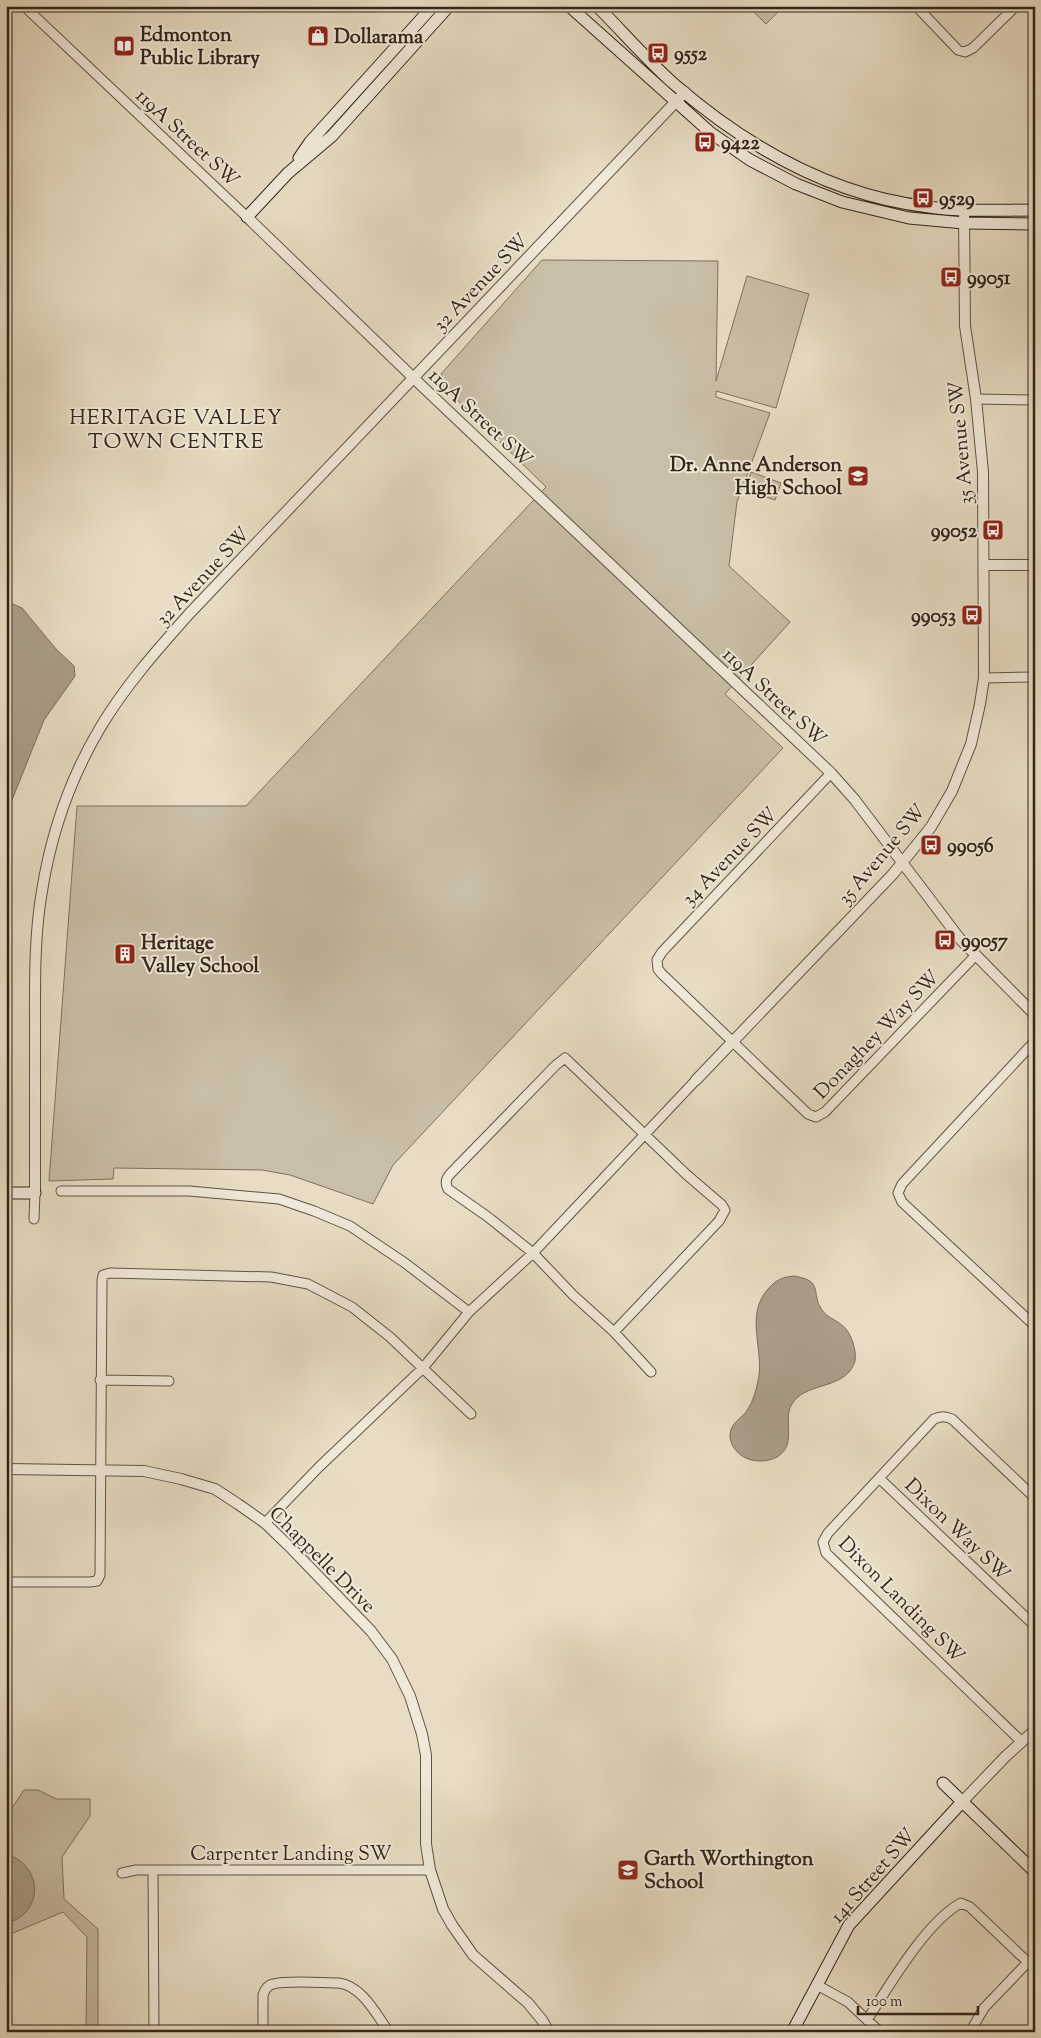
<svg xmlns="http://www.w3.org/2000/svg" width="1041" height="2038" font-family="'Sorts Mill Goudy',serif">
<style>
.green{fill:#c9bea7;stroke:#7e7260}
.water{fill:#aa9e8a;stroke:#7a6e5d}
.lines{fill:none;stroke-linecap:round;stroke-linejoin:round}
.minor-casing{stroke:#605344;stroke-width:11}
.tertiary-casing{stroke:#605344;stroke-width:12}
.secondary-casing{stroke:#32251a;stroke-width:13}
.minor{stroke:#f0e9d9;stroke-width:9}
.tertiary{stroke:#f0e9d9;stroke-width:10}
.secondary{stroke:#f0e9d9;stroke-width:11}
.labels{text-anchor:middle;stroke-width:4;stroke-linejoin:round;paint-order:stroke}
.poi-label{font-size:20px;font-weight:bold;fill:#32251a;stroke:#f0e9d9;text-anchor:start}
.street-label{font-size:20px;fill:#32251a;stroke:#f0e9d9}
.neighbourhood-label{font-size:21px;letter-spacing:1px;fill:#32251a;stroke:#f0e9d9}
</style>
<rect width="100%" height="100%" fill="#e8ddc4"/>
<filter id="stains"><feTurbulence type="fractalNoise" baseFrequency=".004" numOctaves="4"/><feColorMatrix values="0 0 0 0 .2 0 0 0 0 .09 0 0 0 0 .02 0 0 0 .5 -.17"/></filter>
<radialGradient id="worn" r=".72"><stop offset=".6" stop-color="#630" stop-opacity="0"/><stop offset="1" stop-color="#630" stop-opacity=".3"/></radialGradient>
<!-- green -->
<path class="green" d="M762,6h22l-18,18 -11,-11z
M542,260l176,1 -2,120 31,-105 62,18 -33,114 -60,-17v6l54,16 -33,89 -8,64 61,56 -65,72 58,54 -390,417 -20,39 -83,-29 -28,-5 -148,-2 -1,11 -64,2 28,-375h169l300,-319 -104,-102 -1,-11z
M751,472l30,11 -6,17 -30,-10z
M24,1790h14l18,9h34v17l-28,41 2,42 34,30v103h-12l1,-95 -24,-25 -57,24v-119z"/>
<!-- water -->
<path class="water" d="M6,601l16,7 34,41 18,17 1,10 -31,44 -38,95z
M794,1276c31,5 16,17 28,34 5,8 15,10 21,16 8,6 14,25 12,35 -8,28 -46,21 -61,40 -14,17 5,43 -17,56 -7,4 -17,5 -25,3 -11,-2 -21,-12 -22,-23 -1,-14 12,-18 18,-28 5,-8 8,-18 10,-28 7,-31 -14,-65 10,-92 8,-9 14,-12 26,-13z
M6,1854c26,7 38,37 20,58 -5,6 -13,9 -20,12z"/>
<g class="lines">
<!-- minor casing -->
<g class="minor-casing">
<path id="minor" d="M24,6l223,211
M916,6l42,44 7,2 8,-4 43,-42
M976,399l59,1
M984,678l51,-1
M831,773l-169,179 -5,8 1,9 3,4 147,141 8,3 9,-5 150,-156
M1035,1041l-133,143 -4,9 4,9 133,124
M565,1058l122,117 35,30 3,5 -6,11 -105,111 -41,-37 -40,-42 -45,-36 -40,-28c-4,-8 -1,-12 5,-18l103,-106z
M61,1191h128l90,8 35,12 36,15 55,37 64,49
M34,1219l1,-26
M614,1332l37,40
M100,1380l69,1
M879,1478l156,148
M265,1523l54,-56 104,-99 46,-56 64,-59 163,-173
M6,1582h84l7,-1 3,-6 2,-294 1,-6 7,-2 161,4 37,7 44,23 38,30 81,77
M1022,1742l-196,-189 -3,-11 5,-9 106,-114c7,-3 11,-3 18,0l83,79
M122,1873l14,-3h17
M817,1985l31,17 32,30
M867,2020c22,-34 59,-98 94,-117l9,4 65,62
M154,2032l-1,-162h277
M263,2032v-37c2,-6 5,-10 10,-11 15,-4 49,-1 66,-1 23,3 37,31 50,49
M970,2032l14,-24 44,-46"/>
</g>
<!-- tertiary casing -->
<g class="tertiary-casing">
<path id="tertiary" d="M247,217l178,172 406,384 24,27 105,139 75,76
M984,565h51
M696,1080l197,-206 38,-47 21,-36 19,-47 9,-40 4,-26 -1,-206 -7,-73 -11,-73 -1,-116
M35,1193c0,-54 0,-108 0,-163 0,-46 -1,-93 7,-139 9,-57 29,-114 58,-163 25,-42 57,-78 89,-114l496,-522
M6,1469l138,2 37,8 34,10 23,15 27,19 27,26 79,82 21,28 18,37 12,38 4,21v89l4,26 13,39 9,16 21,30 55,48 14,17 7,12
M962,1802l44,-46 29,-26"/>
</g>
<!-- secondary casing -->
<g class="secondary-casing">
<path id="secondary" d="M569,6l142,127 39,27 46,24 46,18 67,16 55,5 71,1
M597,6c26,26 50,54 77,78 73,63 157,112 255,123 35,5 70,3 106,3
M299,158l11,-16 123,-136
M247,217l41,-44 44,-37 117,-130
M6,1193h29
M943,1783l92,89
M792,2032l57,-107 113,-123"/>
</g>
<!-- minor -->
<use href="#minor" class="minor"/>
<!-- tertiary -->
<use href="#tertiary" class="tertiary"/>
<!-- secondary -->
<use href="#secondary" class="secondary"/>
</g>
<!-- icons -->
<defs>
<g id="shop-square" transform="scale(1.125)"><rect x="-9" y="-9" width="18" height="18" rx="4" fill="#8f2418" stroke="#f0e9d9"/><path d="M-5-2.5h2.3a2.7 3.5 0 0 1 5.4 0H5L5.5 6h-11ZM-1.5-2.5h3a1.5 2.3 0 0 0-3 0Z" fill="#fff"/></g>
<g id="library-square" transform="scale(1.125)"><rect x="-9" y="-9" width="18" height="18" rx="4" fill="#8f2418" stroke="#f0e9d9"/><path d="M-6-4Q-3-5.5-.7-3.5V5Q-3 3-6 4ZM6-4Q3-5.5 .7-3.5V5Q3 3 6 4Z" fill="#fff"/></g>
<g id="bus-square" transform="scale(1.125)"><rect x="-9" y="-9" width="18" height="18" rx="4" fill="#8f2418" stroke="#f0e9d9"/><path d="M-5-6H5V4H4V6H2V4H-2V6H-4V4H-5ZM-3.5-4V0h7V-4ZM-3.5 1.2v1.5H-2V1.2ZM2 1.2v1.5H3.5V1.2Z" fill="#fff"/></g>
<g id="school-square" transform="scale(1.125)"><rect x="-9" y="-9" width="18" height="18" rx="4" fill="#8f2418" stroke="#f0e9d9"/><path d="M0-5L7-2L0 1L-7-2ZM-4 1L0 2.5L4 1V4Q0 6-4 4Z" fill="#fff"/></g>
<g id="building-square" transform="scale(1.125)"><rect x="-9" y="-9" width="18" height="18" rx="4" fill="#8f2418" stroke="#f0e9d9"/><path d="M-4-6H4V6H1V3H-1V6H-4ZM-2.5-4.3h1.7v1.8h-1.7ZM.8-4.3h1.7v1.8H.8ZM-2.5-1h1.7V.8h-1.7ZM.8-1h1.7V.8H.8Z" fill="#fff"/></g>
</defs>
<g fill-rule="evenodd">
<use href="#shop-square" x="318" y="36"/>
<use href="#library-square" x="124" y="46"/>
<use href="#bus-square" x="658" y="53"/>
<use href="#bus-square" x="705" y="142"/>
<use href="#bus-square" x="923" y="198"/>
<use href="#bus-square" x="951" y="277"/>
<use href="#school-square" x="858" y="476"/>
<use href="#bus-square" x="993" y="530"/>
<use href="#bus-square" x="972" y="615"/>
<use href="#bus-square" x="931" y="845"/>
<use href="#bus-square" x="945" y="940"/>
<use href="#building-square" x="125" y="954"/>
<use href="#school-square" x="628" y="1870"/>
</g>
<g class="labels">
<!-- poi labels -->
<g class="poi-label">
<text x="140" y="41">Edmonton<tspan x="140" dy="23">Public Library</tspan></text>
<text x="334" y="43">Dollarama</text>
<text x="674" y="60">9552</text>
<text x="721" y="149">9422</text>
<text x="939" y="205">9529</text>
<text x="967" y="284">99051</text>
<text x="842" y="471" text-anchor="end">Dr. Anne Anderson<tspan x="842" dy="23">High School</tspan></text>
<text x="977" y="537" text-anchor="end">99052</text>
<text x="956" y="622" text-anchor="end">99053</text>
<text x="947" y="852">99056</text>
<text x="961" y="947">99057</text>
<text x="141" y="949">Heritage<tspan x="141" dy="23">Valley School</tspan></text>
<text x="644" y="1865">Garth Worthington<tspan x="644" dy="23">School</tspan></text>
</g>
<!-- street labels -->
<g class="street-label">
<text transform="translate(188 137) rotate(43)" y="7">119A Street SW</text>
<text transform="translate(480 282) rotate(-46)" y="7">32 Avenue SW</text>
<text transform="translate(481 417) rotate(43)" y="7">119A Street SW</text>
<text transform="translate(960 443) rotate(-95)" y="7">35 Avenue SW</text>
<text transform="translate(202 576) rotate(-47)" y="7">32 Avenue SW</text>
<text transform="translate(775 696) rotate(43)" y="7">119A Street SW</text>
<text transform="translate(881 854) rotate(-50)" y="7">35 Avenue SW</text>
<text transform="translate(729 856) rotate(-46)" y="7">34 Avenue SW</text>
<text transform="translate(876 1034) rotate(-46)" y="7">Donaghey Way SW</text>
<text transform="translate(958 1529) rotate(44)" y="7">Dixon Way SW</text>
<text transform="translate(323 1559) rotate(45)" y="7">Chappelle Drive</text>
<text transform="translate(902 1599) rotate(45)" y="7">Dixon Landing SW</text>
<text x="291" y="1860">Carpenter Landing SW</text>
<text transform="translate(872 1875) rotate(-49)" y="7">141 Street SW</text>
</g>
<!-- neighbourhood labels -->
<g class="neighbourhood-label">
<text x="176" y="424">HERITAGE VALLEY<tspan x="176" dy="24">TOWN CENTRE</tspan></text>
</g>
</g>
<!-- margin -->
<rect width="1041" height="2038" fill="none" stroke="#e8ddc4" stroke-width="25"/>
<rect x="8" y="8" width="1026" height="2023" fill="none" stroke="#32251a" stroke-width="2.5"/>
<rect x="12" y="12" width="1016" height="2013" fill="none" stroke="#32251a"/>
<!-- scale -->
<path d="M858 2006v8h120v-8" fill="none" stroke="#32251a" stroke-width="2.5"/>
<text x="866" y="2006" font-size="15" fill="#32251a" stroke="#f0e9d9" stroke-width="4" paint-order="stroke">100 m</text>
<rect width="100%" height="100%" filter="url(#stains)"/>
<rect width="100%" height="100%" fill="url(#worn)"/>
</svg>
